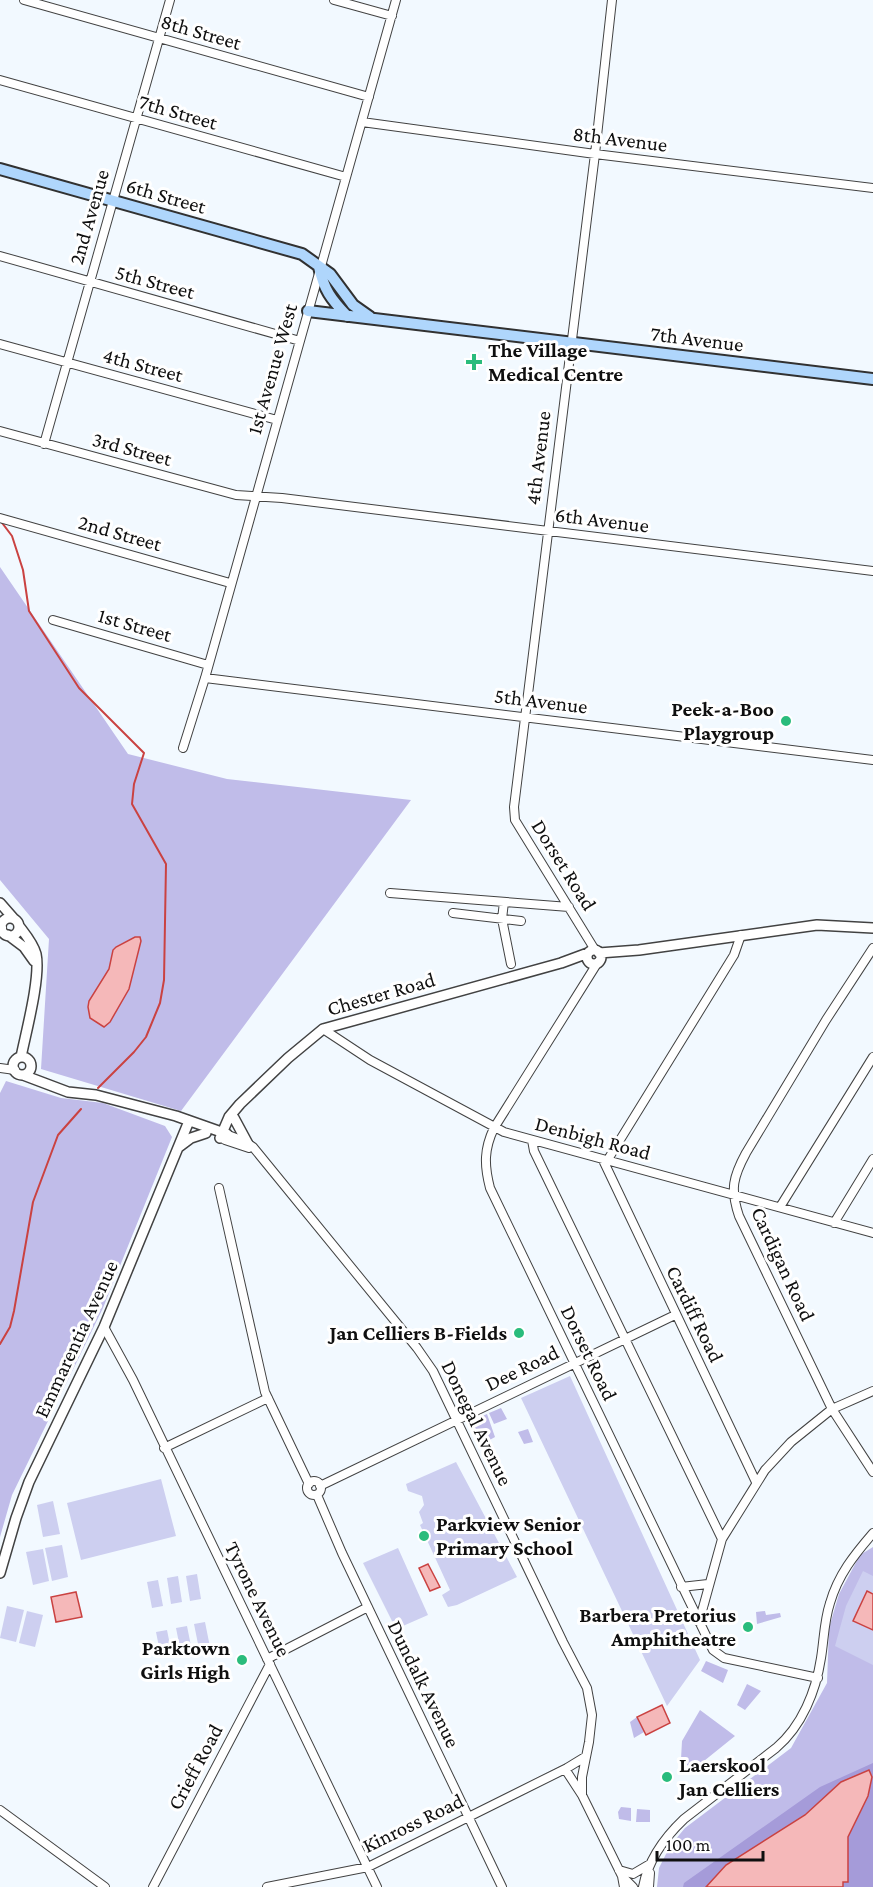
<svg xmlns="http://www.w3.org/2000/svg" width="873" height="1887" font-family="'Crimson Pro',serif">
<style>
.green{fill:#c0bce9}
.forest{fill:#a59bd9}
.pitch{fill:#cdcff0}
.water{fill:#f5b8b9;stroke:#ca4241;stroke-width:1.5}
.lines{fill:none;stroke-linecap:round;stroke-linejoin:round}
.stream{stroke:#ca4241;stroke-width:2}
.minor-casing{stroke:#424242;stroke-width:10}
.tertiary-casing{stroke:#424242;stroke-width:12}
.secondary-casing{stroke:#313131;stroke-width:14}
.minor{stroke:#fff;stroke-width:8}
.tertiary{stroke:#fff;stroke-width:9}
.secondary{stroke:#afd6fc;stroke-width:10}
.poi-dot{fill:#2abc7c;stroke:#fff;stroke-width:2}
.labels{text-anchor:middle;stroke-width:6;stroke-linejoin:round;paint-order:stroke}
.street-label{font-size:21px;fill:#0f0f0f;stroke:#fff}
.poi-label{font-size:21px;font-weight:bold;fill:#0f0f0f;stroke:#fff;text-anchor:end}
</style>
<rect width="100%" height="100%" fill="#f2f9ff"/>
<!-- green -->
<path class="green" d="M0,567l128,187 99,25 184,21 -230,311 -140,-42 8,-130 -49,-59z
M6,1081l55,17 42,5 62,23 7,11 -69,171 -91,187 -12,42v-444z
M501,1408l6,11 -13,5 -5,-11z
M487,1414l8,23 -16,9 -8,-17 5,-10z
M528,1429l5,13 -9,2 -6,-12z
M873,1547v340h-216l2,-19 11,-22 15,-18 106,-80 36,-65 2,-55 10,-34 21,-39z
M765,1611l1,4 14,-2 1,4 -24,7 -1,-12z
M706,1661l22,9 -5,13 -22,-12z
M747,1684l14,7 -16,19 -8,-5z
M700,1710l35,26 -36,29 -4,8 -14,-14 1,-18z
M637,1717l7,15 -10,6 -4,-16z
M621,1807l10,1v13l-12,-2 -1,-7z
M637,1809l13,1v12h-14z"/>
<!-- forest -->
<path class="forest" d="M873,1763v124h-30v-5h5v-45l20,-41 -27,-14 -36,33 -79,50 -20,22h-23l1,-4 136,-96z"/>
<!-- pitch -->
<path class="pitch" d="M570,1376l130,284 -33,46 -146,-308z
M456,1462l61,115 -60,28 -9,2 -6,-12 8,-5 -30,-65 3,-2 -4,-11 5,-7 -2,-9 -14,-5 -2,-7z
M161,1479l15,57 -95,24 -14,-57z
M53,1501l7,33 -17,3 -6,-32z
M62,1545l6,32 -16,4 -7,-33z
M398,1548l30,67 -32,14 -33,-66z
M43,1549l6,32 -16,4 -7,-33z
M863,1571l10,5v89l-38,-19 11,-40z
M197,1574l4,25 -11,2 -4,-25z
M178,1576l4,26 -11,2 -4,-26z
M158,1580l5,26 -11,2 -5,-26z
M7,1606l17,4 -8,32 -16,-4z
M27,1611l16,4 -8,32 -16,-4z
M205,1622l5,25 -11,2 -5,-25z
M187,1626l5,25 -11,2 -5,-25z
M167,1630l5,25 -11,2 -5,-25z"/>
<!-- water -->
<path class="water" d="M135,937h5l1,4 -12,48 -19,33 -6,5 -14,-9 -2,-11 1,-6 20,-32 4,-19 3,-3z
M428,1564l12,23 -10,4 -11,-23z
M867,1591l6,3v36l-20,-9z
M76,1592l6,25 -26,5 -5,-25z
M662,1705l8,18 -24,12 -9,-18z
M869,1770l3,7 -4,19 -20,41v45h-5v5h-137l20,-22 79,-50 36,-33z"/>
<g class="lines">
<!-- stream -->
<path class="stream" d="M0,520l12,16 11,34 6,41 50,77 65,65 -10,31 -2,20 34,60 -2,116 -4,23 -14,34 -12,15 -36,36
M0,1344l10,-17 4,-16 19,-109 25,-67 23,-26"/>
<!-- minor casing -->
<g class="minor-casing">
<path id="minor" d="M24,0l345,97
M334,0l58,16
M0,80l346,97
M362,122l233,32 278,34
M0,256l300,85
M0,344l277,76
M0,431l236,64 46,3 591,73
M44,444l126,-444
M0,518l230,65
M53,620l155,45
M205,678l668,82
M183,748l22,-70 191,-678
M390,893l179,14
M504,902l-2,17 9,45
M453,913l68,8
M0,927l2,1
M873,948l-47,72 -80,133c-13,24 -16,36 -7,63l93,193 41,63
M595,950l-80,-130 -1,-13 81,-653 17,-154
M598,962l-104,166c-10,21 -10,37 -4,60l223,462 11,8 94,20
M323,1029l47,31 134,72 369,101
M0,1068l15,2
M228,1135l16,6 9,6 164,201 16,23 130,271 24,46 5,27 -3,27 -7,35v18l40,81 2,11
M225,1140l24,8
M532,1140l2,11 188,388
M603,1160l153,322
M607,1161l127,-206 7,-20
M219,1188l46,204 44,92
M780,1207l93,-150
M834,1223l39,-64
M104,1327l29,53 244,507
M164,1448l104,-50
M307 1488a7 7 0 1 1 14 0a7 7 0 1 1-14 0Z
M320,1486l355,-171
M317,1495l25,58 160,334
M681,1587l27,-3
M699,1622l23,-83 43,-69 26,-28 41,-33 41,-18
M267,1659l101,-52
M565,1769l17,26
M0,1810l105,77
M619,1870l14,4 17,-10
M623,1877l10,10
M153,1887l117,-223
M267,1887l101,-20 199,-99 18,-11
M643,1887c5,-26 22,-50 41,-68l92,-71c26,-22 40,-57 45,-90 3,-18 3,-37 9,-55 8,-28 24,-48 43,-70
M649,1887l1,-14"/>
</g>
<!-- tertiary casing -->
<g class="tertiary-casing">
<path id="tertiary" d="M0,903l14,16
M1 927a9 9 0 1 1 18 0a9 9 0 1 1-18 0Z
M19,926c6,8 14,17 17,28 5,23 -10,78 -15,103
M8,935l16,12 10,14
M587 957a7 7 0 1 1 14 0a7 7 0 1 1-14 0Z
M599,953l40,-3 178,-25 56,3
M13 1066a9 9 0 1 1 18 0a9 9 0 1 1-18 0Z
M23,1075l45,17 28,3 80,21 51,18
M234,1118l14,26
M220,1138l9,-21 11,-13 48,-46 35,-29 238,-66 27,-10
M179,1147l12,-9 15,-5
M0,1573l16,-55 13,-36 75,-155 85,-206"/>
</g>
<!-- secondary casing -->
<g class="secondary-casing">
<path id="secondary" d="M0,169l302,85 28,20 23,31 17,12
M319,267c5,23 12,32 28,49
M308,311l565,68"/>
</g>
<!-- minor -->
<use href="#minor" class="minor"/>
<!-- tertiary -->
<use href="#tertiary" class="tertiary"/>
<!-- secondary -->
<use href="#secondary" class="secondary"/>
</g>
<!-- markers -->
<g class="poi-dot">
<path d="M471 353h6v6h6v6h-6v6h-6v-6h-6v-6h6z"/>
<circle cx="786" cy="721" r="6"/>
<circle cx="519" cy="1333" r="6"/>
<circle cx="424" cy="1536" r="6"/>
<circle cx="748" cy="1627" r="6"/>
<circle cx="242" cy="1660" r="6"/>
<circle cx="667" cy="1777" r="6"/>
</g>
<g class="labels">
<!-- street labels -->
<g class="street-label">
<text transform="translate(201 32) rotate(16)" y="7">8th Street</text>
<text transform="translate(178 112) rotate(16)" y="7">7th Street</text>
<text transform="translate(620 139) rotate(7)" y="7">8th Avenue</text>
<text transform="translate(166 196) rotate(16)" y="7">6th Street</text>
<text transform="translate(89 217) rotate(-74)" y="7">2nd Avenue</text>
<text transform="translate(155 282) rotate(15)" y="7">5th Street</text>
<text transform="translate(697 339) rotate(7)" y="7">7th Avenue</text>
<text transform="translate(143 365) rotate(15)" y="7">4th Street</text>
<text transform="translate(272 369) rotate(-74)" y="7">1st Avenue West</text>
<text transform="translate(132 449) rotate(15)" y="7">3rd Street</text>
<text transform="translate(538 458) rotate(-83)" y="7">4th Avenue</text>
<text transform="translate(602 520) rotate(7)" y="7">6th Avenue</text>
<text transform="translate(120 533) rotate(16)" y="7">2nd Street</text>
<text transform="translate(135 625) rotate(16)" y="7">1st Street</text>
<text transform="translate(541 701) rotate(7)" y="7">5th Avenue</text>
<text transform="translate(564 865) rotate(58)" y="7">Dorset Road</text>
<text transform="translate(381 994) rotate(-16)" y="7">Chester Road</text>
<text transform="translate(593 1138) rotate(15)" y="7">Denbigh Road</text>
<text transform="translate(783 1264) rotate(65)" y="7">Cardigan Road</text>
<text transform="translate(695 1314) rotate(64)" y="7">Cardiff Road</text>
<text transform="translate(76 1339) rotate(-65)" y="7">Emmarentia Avenue</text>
<text transform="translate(589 1353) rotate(64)" y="7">Dorset Road</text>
<text transform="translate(522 1368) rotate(-26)" y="7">Dee Road</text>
<text transform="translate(477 1423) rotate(64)" y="7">Donegal Avenue</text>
<text transform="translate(258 1599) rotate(64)" y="7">Tyrone Avenue</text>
<text transform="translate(424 1684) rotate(64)" y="7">Dundalk Avenue</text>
<text transform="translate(195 1767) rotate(-62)" y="7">Crieff Road</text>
<text transform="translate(413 1823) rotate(-26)" y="7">Kinross Road</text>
</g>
<!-- poi labels -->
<g class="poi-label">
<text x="488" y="357" text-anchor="start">The Village<tspan x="488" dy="24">Medical Centre</tspan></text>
<text x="774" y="716">Peek-a-Boo<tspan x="774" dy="24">Playgroup</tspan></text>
<text x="507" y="1340">Jan Celliers B-Fields</text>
<text x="436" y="1531" text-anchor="start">Parkview Senior<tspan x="436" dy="24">Primary School</tspan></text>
<text x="736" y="1622">Barbera Pretorius<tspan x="736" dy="24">Amphitheatre</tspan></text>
<text x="230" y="1655">Parktown<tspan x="230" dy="24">Girls High</tspan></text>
<text x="679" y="1772" text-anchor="start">Laerskool<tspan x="679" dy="24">Jan Celliers</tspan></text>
</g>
</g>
<!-- scale -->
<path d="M657 1851v9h106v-9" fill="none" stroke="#0f0f0f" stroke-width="3"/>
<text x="666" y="1851" font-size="18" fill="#0f0f0f" stroke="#ffffff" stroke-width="4.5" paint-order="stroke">100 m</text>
</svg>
